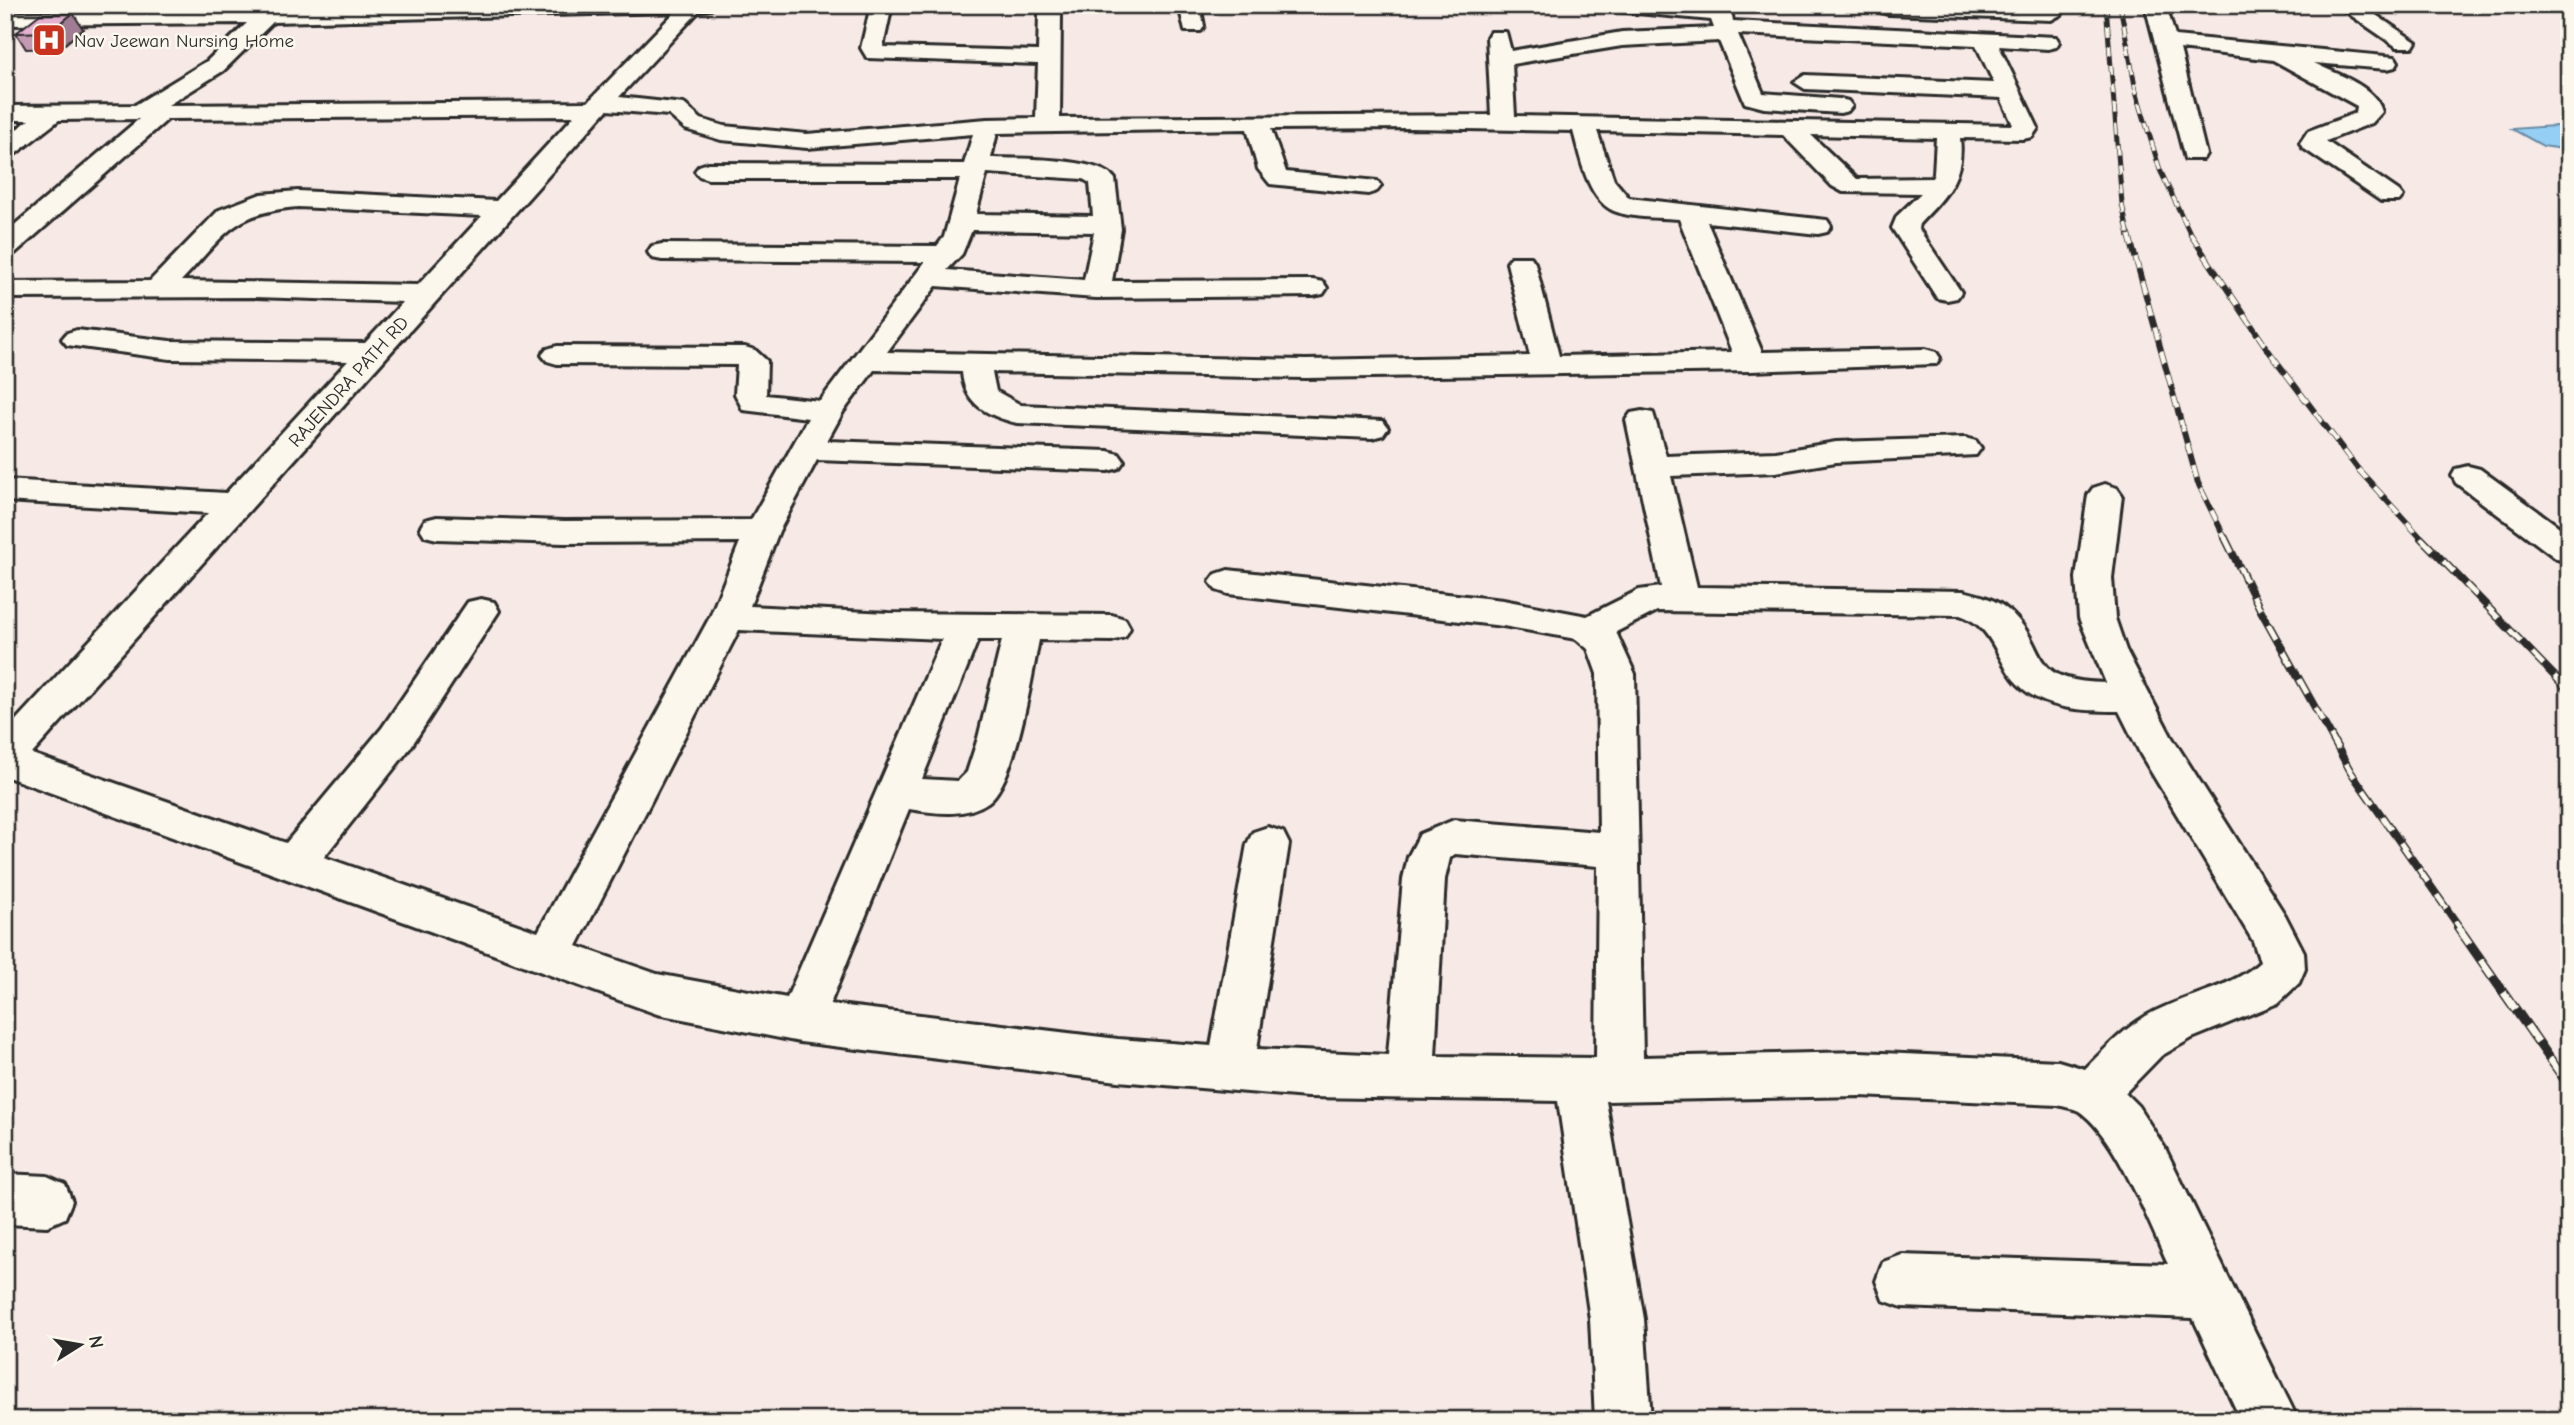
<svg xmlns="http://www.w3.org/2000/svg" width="2574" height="1425" font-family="'Comic Neue',sans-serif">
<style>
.water{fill:#95cff5;stroke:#6b8da4;stroke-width:2}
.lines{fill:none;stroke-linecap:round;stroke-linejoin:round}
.minor-casing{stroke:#2b2b2b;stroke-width:6}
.minor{fill:#fbf7ec;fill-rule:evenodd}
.rail-far3-casing{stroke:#2b2b2b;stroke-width:5}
.rail-far2-casing{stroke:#2b2b2b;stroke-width:6}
.rail-far1-casing{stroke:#2b2b2b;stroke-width:8}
.rail-casing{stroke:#2b2b2b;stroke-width:10}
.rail-far3{stroke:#fbf7ec;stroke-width:3.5;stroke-dasharray:10;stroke-linecap:butt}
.rail-far2{stroke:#fbf7ec;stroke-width:4.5;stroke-dasharray:12;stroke-linecap:butt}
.rail-far1{stroke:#fbf7ec;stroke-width:5;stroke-dasharray:16;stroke-linecap:butt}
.rail{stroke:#fbf7ec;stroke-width:7;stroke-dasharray:20;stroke-linecap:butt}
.wall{fill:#c499b3;stroke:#2b2b2b;stroke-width:2}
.shaded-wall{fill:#a07d92;stroke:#2b2b2b;stroke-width:2}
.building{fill:#e4b2d0;stroke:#2b2b2b;stroke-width:2}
.labels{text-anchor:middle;stroke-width:5;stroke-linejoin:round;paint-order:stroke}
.far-poi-label{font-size:19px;fill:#2b2b2b;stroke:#fbf7ec;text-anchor:start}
.far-street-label{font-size:19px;fill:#2b2b2b;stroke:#fbf7ec}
</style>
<rect width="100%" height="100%" fill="#f6e9e6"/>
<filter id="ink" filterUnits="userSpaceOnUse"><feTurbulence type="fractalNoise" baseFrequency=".0143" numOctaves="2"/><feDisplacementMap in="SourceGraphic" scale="14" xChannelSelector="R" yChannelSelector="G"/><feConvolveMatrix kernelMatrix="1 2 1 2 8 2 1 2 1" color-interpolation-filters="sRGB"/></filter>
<g filter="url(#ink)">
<!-- water -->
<path class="water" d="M2555,126l14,2v22l-26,-4 -31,-17z"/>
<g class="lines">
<!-- minor casing -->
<g class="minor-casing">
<path id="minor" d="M445,5h269l-3,4 -12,2 -80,86 65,7 17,15 23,7 83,8 180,-15 49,-1 2,-54 -171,-6 -6,-10 10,-43h21l-9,42 155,4 1,-37 4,-4h14l4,4 -1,104 431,-3 -4,-78 3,-5h16l5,19 111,-19 92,-4 -3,-8 -95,-9 -10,-6h69l34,5 1,-5h20l3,16 323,16 3,5 -3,5 -8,2 -49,-3 39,82 -6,9 -9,2 -63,-1c5,40 -15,59 -41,86l-1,4 43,64 -4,6 -10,2 -10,-2 -45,-70 5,-12 24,-23 -78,-1 -11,-6 -49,-51 -186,-4 17,49 15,18 198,22 4,6 -4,6 -9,2 -111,-12 55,130 163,-3 11,3 4,6 -4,6 -185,7 -445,7 -314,-6 4,19 25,14 362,16 5,7 -5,7 -11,3 -355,-15c-29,-7 -53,-19 -55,-51l-88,-2 -31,42 -16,29 281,10 11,3 5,7 -5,7 -11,3 -291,-11 -38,71 -29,75 138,7 224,2 13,4 5,9 -5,9 -13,4 -73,-1c-7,35 -23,143 -51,162 -23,16 -53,11 -79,7l-79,195 288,35 93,7 36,-202 6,-12 15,-5 15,5 6,12 -32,205 131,6 15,-176 5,-22 12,-23 34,-14 145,12 -2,-158 -9,-25 -12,-10 -73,-13 -275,-32 -12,-4 -6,-8 6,-8 12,-4 275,30 84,16 52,-26 22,-3 -35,-167 5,-7 11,-2 11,2 13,43 110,-4 60,-10 129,-4 11,3 5,7 -5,7 -140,7 -60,10 -105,4 26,111 266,4c16,4 33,8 45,19 44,38 14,71 98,73l-27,-65 -3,-40 12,-83 5,-7 12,-4 12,4 5,7 -10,83 3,40 11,32 45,86 114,179 19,37 1,17 -6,14 -21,20 -86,35 -31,18 -36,37 13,13 27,42 133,272h-57l-48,-102 -291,-11 -19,-7 -7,-19 7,-19 19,-7 266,9c-19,-41 -52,-128 -89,-153 -6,-3 -15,-4 -21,-6l-198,-9 -254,5 38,218 7,101h-56l-5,-101 -32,-218 -251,-4 -189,-16 -318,-39 -143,-28 -652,-238v-44l203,-219 -203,-12v-21l221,13 122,-132 -178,-2 -103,-14 -5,-6 5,-6 10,-3 93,11 195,2 38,-41 -147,-5 -251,1v-16l145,-1 69,-71 42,-16 37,-3 198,10 78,-85 -406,3 -153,134 -10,2v-22l134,-114 -80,1 -45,35 -9,2v-19l24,-18h-24v-14l130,-1 72,-44 40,-38 -242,2v-12zM675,12l-87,90 -420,3 55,-34 50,-49zM1738,34l238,11 18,38 -189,-8 -11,7 11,7 196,9 12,27 -498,-9 -3,-52 110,-18 97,-5 26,62 19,5 76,5 8,-2 4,-5 -4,-5 -8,-2 -77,-6zM607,110l62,5 16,14 36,11 86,8 166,-14 -9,30 -256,-1 -9,3 -4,5 4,5 9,3h252l-16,58 -7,9 -275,-2 -10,2 -4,6 4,6 10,2 263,2 -105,139 -54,-6 1,-34 -12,-11 -10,-3 -188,-1 -10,3 -5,6 5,6 10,3 180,1 -2,29 8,16 65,8 -57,102 -187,1 -127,-4 -12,3 -5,8 5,8 12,3 127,4 176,-1 -30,75 -172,315 -214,-75 86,-109 89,-137 -5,-9 -13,-3 -13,3 -86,126 -96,115 -254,-89zM1412,128l161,3c7,25 14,68 41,80 19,8 46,6 65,8l53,133 -173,4 -24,-93 -4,-6h-20l-4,6 23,93 -224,4 -419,-8 49,-66 160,12 217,-2 10,-2 4,-6 -4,-6 -10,-2 -201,1 9,-52 -6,-50c-16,-22 -97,-20 -124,-21l6,-25 250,-4 11,40 12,15 98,10 9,-3 4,-5 -4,-5 -91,-9 -15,-43zM1811,135l125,3 -2,36 -2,4 -75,1zM987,173l96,6 7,4 3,33 -117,-2zM298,207l184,9 -64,69 -237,-4c43,-45 51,-69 117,-74zM972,230l122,2 -10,48 -137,-10 15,-16zM1657,611l303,4c35,12 35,45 58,69 24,26 68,27 101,27l22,44 112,186 7,21c-26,24 -65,31 -98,46 -31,13 -53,37 -77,61l-27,-8 -198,-9 -217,5 -8,-383 -19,-42zM739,630l203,9 -155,359 -130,-24 -80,-28zM978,640h24l-24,98 -11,34 -9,9 -36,-2zM1455,854l143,12 -2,192 -161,-2 10,-177 5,-21z
M1179,5h21l4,21 -3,5h-16z
M1879,5l172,3 11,6 -11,6 -163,-6 -7,-2z
M2145,5h21l9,31 220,21 3,5 -3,5 -8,2 -73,-6c22,11 62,23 68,49l-10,11 -46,18 73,50 4,5 -4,5h-18l-78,-53 -3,-5 8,-12 48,-18 1,-7 -84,-46 -93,-11 26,105 -3,5h-18z
M2336,5h25l55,37 -3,5h-16z
M2468,466l12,3 89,65v28l-12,-3 -101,-76 -4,-7 4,-7z
M5,1174l42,2 18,8 7,17 -7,17 -18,8 -42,-2z"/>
</g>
<!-- minor -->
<use href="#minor" class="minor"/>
<!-- rail-far3 casing -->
<g class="rail-far3-casing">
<path id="rail-far3" d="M2106,5l16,199 7,33
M2120,5l16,86 24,79 32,67"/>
</g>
<!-- rail-far2 casing -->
<g class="rail-far2-casing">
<path id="rail-far2" d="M2129,235l69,248 28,57
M2191,235l77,115 89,118 66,72"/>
</g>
<!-- rail-far1 casing -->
<g class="rail-far1-casing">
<path id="rail-far1" d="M2225,538l35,71 91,163 109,156
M2421,538l148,153"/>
</g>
<!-- rail casing -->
<g class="rail-casing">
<path id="rail" d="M2458,927l111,159"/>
</g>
<!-- rail-far3 -->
<use href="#rail-far3" class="rail-far3"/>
<!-- rail-far2 -->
<use href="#rail-far2" class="rail-far2"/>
<!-- rail-far1 -->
<use href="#rail-far1" class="rail-far1"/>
<!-- rail -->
<use href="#rail" class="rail"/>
</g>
<!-- wall -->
<path class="wall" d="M83,29l-23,19 -34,1 -10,-16z"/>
<!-- shaded-wall -->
<path class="shaded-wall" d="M73,13l10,16 -23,19 -10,-16z"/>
<!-- building -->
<path class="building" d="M73,13l-23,19 -34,1 24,-19z"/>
</g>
<!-- icons -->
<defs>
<g id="hospital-square" transform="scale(1.75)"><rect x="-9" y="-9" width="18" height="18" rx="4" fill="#c8321e" stroke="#fbf7ec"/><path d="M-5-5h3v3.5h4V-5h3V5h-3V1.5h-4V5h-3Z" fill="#fff"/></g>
</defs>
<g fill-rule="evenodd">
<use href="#hospital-square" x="49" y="40"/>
</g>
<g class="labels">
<!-- far-poi labels -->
<g class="far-poi-label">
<text x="74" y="47">Nav Jeewan Nursing Home</text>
</g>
<!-- far-street labels -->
<g class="far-street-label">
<text transform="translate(348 381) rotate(-48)" y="7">RAJENDRA PATH RD</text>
</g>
</g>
<!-- margin -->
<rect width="2574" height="1425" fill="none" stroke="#fbf7ec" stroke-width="28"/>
<rect x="14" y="14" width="2546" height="1397" fill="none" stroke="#2b2b2b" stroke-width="2.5" filter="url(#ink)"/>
<!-- north arrow -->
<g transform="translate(80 1345) rotate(79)" stroke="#fbf7ec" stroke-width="5" paint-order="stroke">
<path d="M0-5L12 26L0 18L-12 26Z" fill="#2b2b2b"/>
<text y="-10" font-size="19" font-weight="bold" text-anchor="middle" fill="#2b2b2b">N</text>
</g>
</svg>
